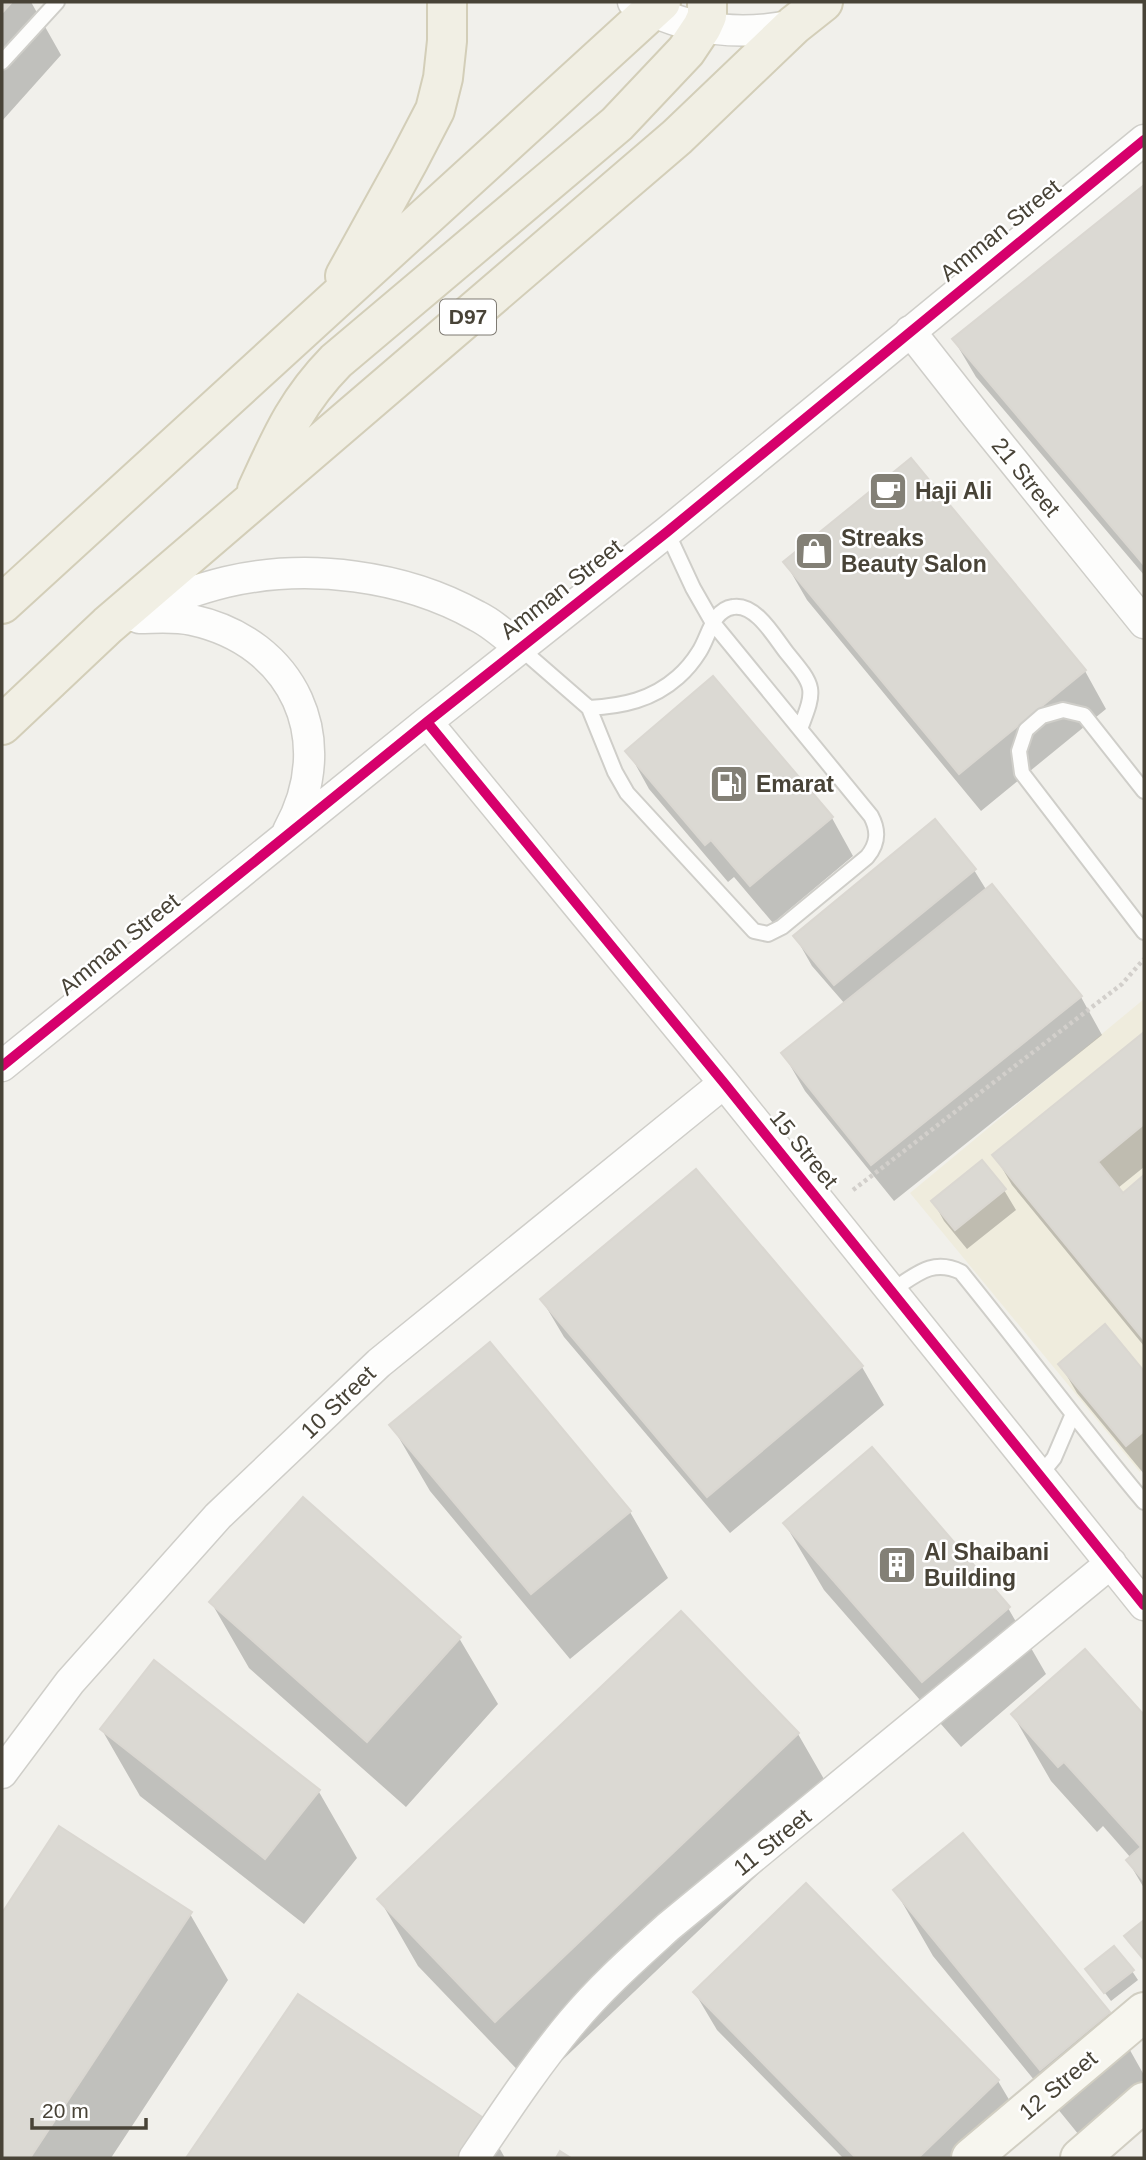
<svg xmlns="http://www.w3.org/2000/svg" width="1146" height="2160" font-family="Arial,sans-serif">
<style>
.education{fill:#efecdd}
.shadow{fill:#0003}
.building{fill:#dbd9d3;stroke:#dad7d1;stroke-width:2}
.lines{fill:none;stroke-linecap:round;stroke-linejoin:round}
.lane-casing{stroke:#cfcec9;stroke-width:18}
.street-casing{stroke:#cfcec9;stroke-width:33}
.secondary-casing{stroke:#d1cec2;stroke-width:42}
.primary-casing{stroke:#d3ceb8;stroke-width:42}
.path{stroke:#d2cfcb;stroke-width:4.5;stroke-dasharray:3.5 3.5;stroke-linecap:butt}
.lane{stroke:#fdfdfc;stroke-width:14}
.street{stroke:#fdfdfc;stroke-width:30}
.secondary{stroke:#f7f6ef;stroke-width:38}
.primary{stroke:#f1efe4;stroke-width:38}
.cycleway-casing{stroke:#fff;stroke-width:15}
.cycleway{stroke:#d6006c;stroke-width:10}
.labels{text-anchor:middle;stroke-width:5;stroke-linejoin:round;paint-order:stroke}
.shield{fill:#fff;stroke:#7f7b73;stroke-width:2}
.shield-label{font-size:21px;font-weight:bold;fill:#484337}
.street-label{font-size:23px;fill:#484337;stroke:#fff}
.poi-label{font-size:23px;font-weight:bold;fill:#484337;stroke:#fff;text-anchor:start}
</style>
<rect width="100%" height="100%" fill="#f1f0eb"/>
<!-- education -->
<path class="education" d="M1144,999v469l-4,4 -230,-279z"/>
<!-- shadow -->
<path class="shadow" d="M2,2h29l30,53 -59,66z
M1144,188v387l-168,-198 -22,-37z
M785,562l300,109 21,38 -125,102 -174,-211z
M628,751l204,67 21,38 -80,67 -39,-46 -6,5 -79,-93z
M974,870l13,21 5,-4 89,110 21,38 -208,166 -89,-110 -22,-38 62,-49 -33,-38 -17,-30z
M1144,1034v133l-26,21 5,7 21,-17v168l-132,-161 -17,-29z
M696,1171l166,196 22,38 -154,128 -166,-196 -22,-37z
M1004,1190l12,20 -49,39 -23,-28 -11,-20z
M1105,1326l39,48v100l-67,-81 -17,-29z
M392,1426l238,86 38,66 -98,81 -140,-168z
M785,1524l223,84 38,66 -85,73 -137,-157z
M211,1602l248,36 39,66 -92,103 -157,-139z
M681,1613l117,121 38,66 -302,287 -116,-121 -38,-66z
M1085,1651l59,67v170l-16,-27 3,-3 -28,-32 -6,6 -46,-51 -38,-66z
M154,1663l165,129 38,66 -53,66 -164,-128 -38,-66z
M60,1829l130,85 38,66 -117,178h-109v-242z
M962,1836l147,177 35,62v6l-65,54 -146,-179 -38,-66z
M1087,1969l45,2 6,9 -27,21z
M695,1993l303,88 22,37 -42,40h-135l-126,-128z
M298,1997l186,124 21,37h-317z"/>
<!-- building -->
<path class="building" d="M2,2h10l-10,11z
M1144,185v380l-192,-226z
M911,458l175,212 -127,104 -176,-212z
M713,676l120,141 -83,69 -39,-46 -6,5 -80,-94z
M935,819l41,50 -142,116 -41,-49z
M992,884l90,112 -211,169 -90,-112z
M1144,1032v92l-46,38 25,31 21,-18v165l-152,-185z
M982,1160l24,29 -51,41 -24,-29z
M696,1169l167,197 -156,131 -167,-198z
M1105,1324l39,47v60l-18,15 -68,-82z
M490,1342l141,169 -100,83 -142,-169z
M872,1447l138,160 -88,75 -139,-159z
M303,1497l158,140 -94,105 -158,-140z
M681,1611l118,122 -304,289 -118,-123z
M1085,1649l59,66v166l-18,-21 15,-13 -77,-85 -6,5 -47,-53z
M154,1660l166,130 -55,69 -165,-130z
M59,1826l133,86 -162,246h-27l-1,-245z
M963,1833l147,179 -70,58 -147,-180z
M806,1883l193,197 -81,78h-62l-163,-166z
M1144,1920v40l-20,-24z
M1114,1946l20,24 -30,23 -19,-24z
M298,1994l187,125 -27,39h-272z
M560,2151l11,7h-15z"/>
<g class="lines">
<!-- lane casing -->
<g class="lane-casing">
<path id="lane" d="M2,62l55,-60
M520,648l69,60 26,64 12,21 127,138 14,3 14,-7 85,-70c11,-13 12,-26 4,-41l-158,-193 -20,-35 -26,-56
M589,708c34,-2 63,-8 89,-31 8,-7 16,-17 21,-25 10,-15 13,-42 34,-45 23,-4 42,31 54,46 28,34 29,35 13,76
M1144,791l-60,-76 -21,-5 -21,6 -16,14 -7,21 3,22 122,159
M891,1291c25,-16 41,-33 70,-19 62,76 120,155 183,230
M1040,1475l14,-17 18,-42"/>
</g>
<!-- street casing -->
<g class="street-casing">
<path id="street" d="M633,2c50,27 105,35 161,23
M910,331l66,84 168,208
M130,616c32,-14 63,-26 96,-34 82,-19 178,-7 251,34 16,8 29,20 43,32
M139,618c17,0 36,-2 53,2 102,22 147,120 96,211
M427,722l297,361 420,522
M2,1066l425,-344 240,-190 477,-392
M2,1773l68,-91 148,-166 161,-153 345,-280
M474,2158c31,-46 62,-93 98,-136 29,-35 63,-65 96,-95l443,-364"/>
</g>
<!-- secondary casing -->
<g class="secondary-casing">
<path id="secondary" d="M971,2158l173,-146
M1080,2158l64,-56"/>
</g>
<!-- primary casing -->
<g class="primary-casing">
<path id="primary" d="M345,276l64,-116 26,-50 8,-32 4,-37v-39
M257,490c24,-52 39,-88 79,-129l281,-237 69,-73 16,-24 5,-11v-14
M2,604l659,-602
M2,725l106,-100 569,-488 117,-112 29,-23"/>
</g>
<!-- path -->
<path class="path" d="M853,1190l269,-206 22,-25"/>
<!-- lane -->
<use href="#lane" class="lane"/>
<!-- street -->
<use href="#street" class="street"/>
<!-- secondary -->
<use href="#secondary" class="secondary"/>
<!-- primary -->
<use href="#primary" class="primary"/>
<!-- cycleway casing -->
<g class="cycleway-casing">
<path id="cycleway" d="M427,722l297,361 420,522
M2,1066l425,-344 240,-190 477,-392"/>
</g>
<!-- cycleway -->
<use href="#cycleway" class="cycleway"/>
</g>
<!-- icons -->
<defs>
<g id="cafe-square" transform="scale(2.0125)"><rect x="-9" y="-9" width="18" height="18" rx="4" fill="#838076" stroke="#fff"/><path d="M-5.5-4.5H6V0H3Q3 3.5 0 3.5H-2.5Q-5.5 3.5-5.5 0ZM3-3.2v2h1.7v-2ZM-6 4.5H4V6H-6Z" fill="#fff"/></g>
<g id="shop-square" transform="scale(2.0125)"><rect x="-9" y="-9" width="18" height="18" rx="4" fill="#838076" stroke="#fff"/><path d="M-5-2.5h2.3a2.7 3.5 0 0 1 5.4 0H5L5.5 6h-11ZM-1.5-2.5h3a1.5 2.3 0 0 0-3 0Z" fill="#fff"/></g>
<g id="fuel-square" transform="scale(2.0125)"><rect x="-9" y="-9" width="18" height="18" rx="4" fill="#838076" stroke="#fff"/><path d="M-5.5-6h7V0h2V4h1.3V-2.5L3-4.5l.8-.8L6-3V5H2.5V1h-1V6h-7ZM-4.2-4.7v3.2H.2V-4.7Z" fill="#fff"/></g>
<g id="building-square" transform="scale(2.0125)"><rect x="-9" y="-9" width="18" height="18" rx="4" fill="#838076" stroke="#fff"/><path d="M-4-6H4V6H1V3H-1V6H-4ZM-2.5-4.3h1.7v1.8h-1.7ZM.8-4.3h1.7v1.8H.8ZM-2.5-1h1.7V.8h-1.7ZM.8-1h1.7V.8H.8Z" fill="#fff"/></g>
</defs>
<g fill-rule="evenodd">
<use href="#cafe-square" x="888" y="491"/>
<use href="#shop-square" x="814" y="551"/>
<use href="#fuel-square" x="729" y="784"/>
<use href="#building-square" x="897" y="1565"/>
</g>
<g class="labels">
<!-- shield labels -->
<rect class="shield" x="440" y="299.5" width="56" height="35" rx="5"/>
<g class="shield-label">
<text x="468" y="324">D97</text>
</g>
<!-- street labels -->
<g class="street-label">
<text transform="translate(1000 230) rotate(-39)" y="8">Amman Street</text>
<text transform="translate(1026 477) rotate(51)" y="8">21 Street</text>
<text transform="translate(561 589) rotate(-38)" y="8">Amman Street</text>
<text transform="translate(119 944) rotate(-39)" y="8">Amman Street</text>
<text transform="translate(804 1149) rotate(51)" y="8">15 Street</text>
<text transform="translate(338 1402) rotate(-44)" y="8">10 Street</text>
<text transform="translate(772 1842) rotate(-39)" y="8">11 Street</text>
<text transform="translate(1058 2085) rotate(-40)" y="8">12 Street</text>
</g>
<!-- poi labels -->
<g class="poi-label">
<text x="915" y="499">Haji Ali</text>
<text x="841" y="546">Streaks<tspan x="841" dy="26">Beauty Salon</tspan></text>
<text x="756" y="792">Emarat</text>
<text x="924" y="1560">Al Shaibani<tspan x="924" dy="26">Building</tspan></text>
</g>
</g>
<!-- border -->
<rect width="1146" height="2160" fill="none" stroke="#484337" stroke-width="7"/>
<!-- scale -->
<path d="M32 2118v10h114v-10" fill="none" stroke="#484337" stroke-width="3.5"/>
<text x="42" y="2118" font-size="21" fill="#484337" stroke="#ffffff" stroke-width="5" paint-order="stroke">20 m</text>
</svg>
